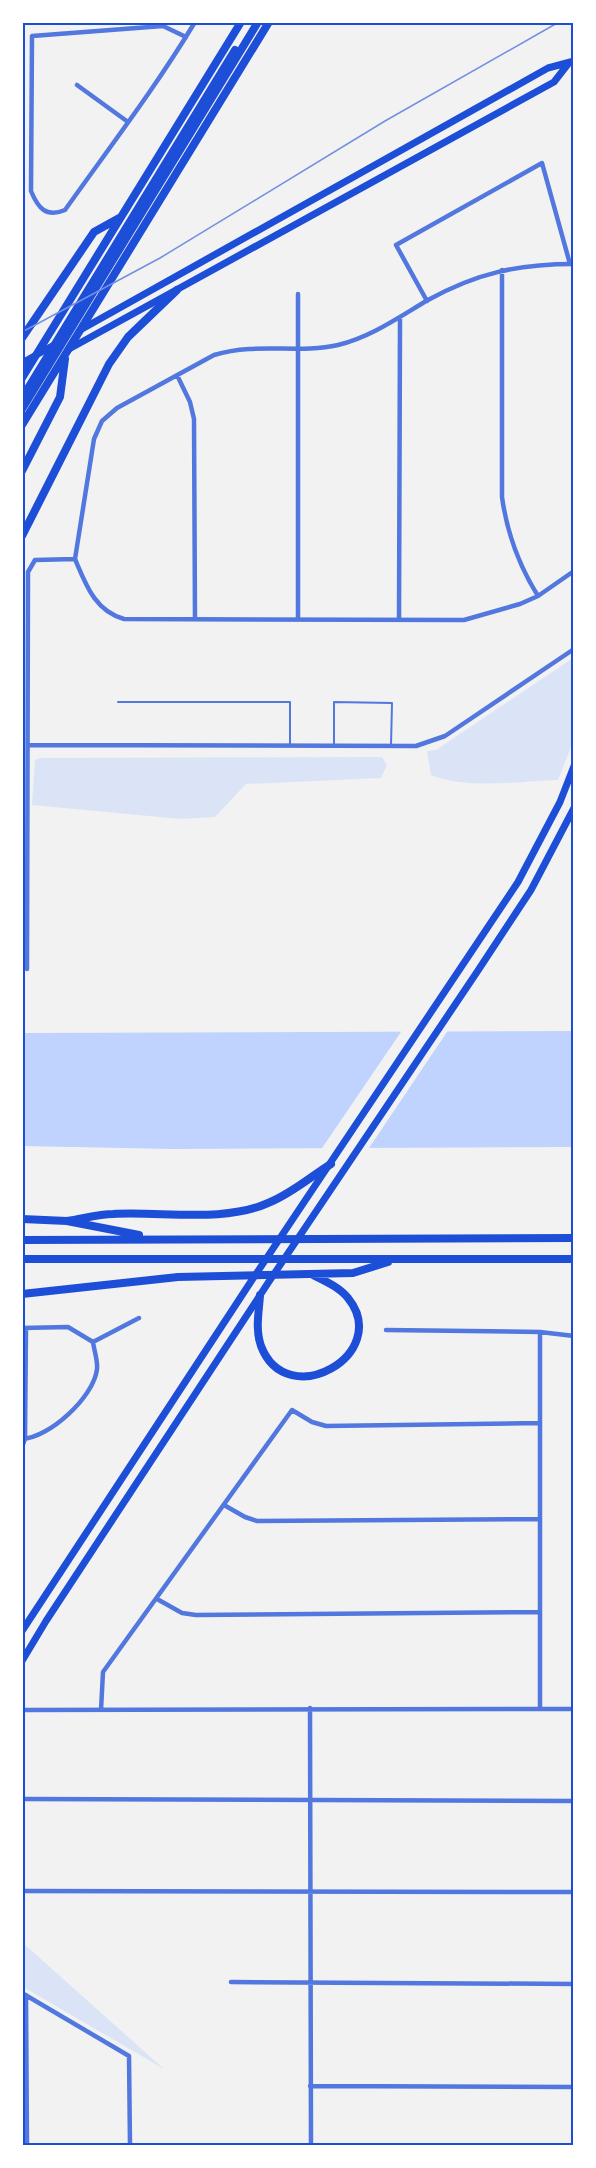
<svg xmlns="http://www.w3.org/2000/svg" width="596" height="2168" font-family="Overpass,sans-serif">
<style>
.green{fill:#dbe4f7}
.water{fill:#bfd3fe}
.pier{fill:#f2f2f2}
.lines{fill:none;stroke-linecap:round;stroke-linejoin:round}
.service{stroke:#5277de;stroke-width:2}
.minor{stroke:#5277de;stroke-width:4.5}
.secondary{stroke:#1d4ed8;stroke-width:7}
.motorway{stroke:#1d4ed8;stroke-width:8}
.tram{stroke:#7290e2;stroke-width:1.5}
.neatline{fill:none;stroke:#1d4ed8;stroke-width:2}
</style>
<rect width="100%" height="100%" fill="#f2f2f2"/>
<!-- green -->
<path class="green" d="M573,658v84l-15,38c-39,1 -90,10 -127,-5l-4,-24 9,-1z
M382,757l5,8 -6,13 -135,6 -31,33 -34,2 -149,-14 3,-45 5,-2z
M23,1943l141,126 -141,-82z"/>
<!-- water -->
<path class="water" d="M573,1031v116l-401,2 -149,-3v-113z"/>
<!-- pier -->
<path class="pier" d="M403,1029h46l-82,122h-47z"/>
<g class="lines">
<!-- service -->
<path class="service" d="M118,702h172v44
M334,745v-43l58,1 -1,43"/>
<!-- minor -->
<path class="minor" d="M186,37l-23,-11 -131,10 -1,155c7,17 15,27 34,19 44,-62 91,-123 130,-188
M77,85l51,37
M502,270v227c5,36 16,67 36,99
M298,294v325
M427,301l-31,-56 146,-82 28,101
M177,375l13,27 4,17 1,200
M75,559l19,-120 8,-18 15,-13 97,-53c44,-13 83,-1 124,-10 33,-8 61,-28 90,-45 49,-27 90,-36 146,-36
M75,559c11,26 20,52 49,60l340,1 56,-16 18,-8 36,-25
M399,620l1,-301
M28,745l388,1 29,-10 129,-87
M27,969l1,-397 7,-12 40,-1
M22,1328l46,-1 25,15
M386,1330l154,2 34,4
M540,1332v377
M93,1342l46,-24
M22,1439c27,-1 72,-42 75,-70 1,-8 -3,-19 -4,-27
M22,1447l3,-8 1,-111
M224,1505l21,12 12,4 283,-2
M157,1599l25,14 14,2 344,-3
M310,1708l1,438
M22,1710l552,-1
M101,1710l2,-38 189,-262 20,12 14,4 214,-3
M22,1799l552,2
M22,1891l552,1
M231,1982l343,2
M22,1993l107,63 1,90
M26,1995l1,151
M310,2086l264,1"/>
<!-- secondary -->
<path class="secondary" d="M82,329l466,-261 26,-7
M69,349l485,-267 14,-18
M22,363l32,-18
M22,1631l228,-348 268,-401 42,-80 14,-36
M22,1661l24,-40 222,-338 209,-311 54,-82 43,-82"/>
<!-- motorway -->
<path class="motorway" d="M22,338l72,-106 27,-15
M22,378l219,-356
M22,398l213,-348
M22,409l236,-387
M22,425l247,-403
M22,471l38,-74 5,-38
M22,536l87,-172 19,-27 49,-47
M22,1219l45,2 72,14
M67,1221c15,-2 31,-7 46,-7 48,-3 111,9 155,-11 23,-9 42,-26 63,-39
M22,1240l552,-2
M22,1259h552
M22,1294l156,-17 175,-4 35,-11
M260,1295c-1,17 -5,34 1,51 26,68 132,8 87,-48 -9,-11 -23,-17 -35,-23"/>
<!-- tram -->
<path class="tram" d="M22,332l138,-74 225,-137 174,-99"/>
</g>
<!-- border -->
<rect width="596" height="2168" fill="none" stroke="#ffffff" stroke-width="48"/>
<rect x="24" y="24" width="548" height="2120" class="neatline"/>
</svg>
